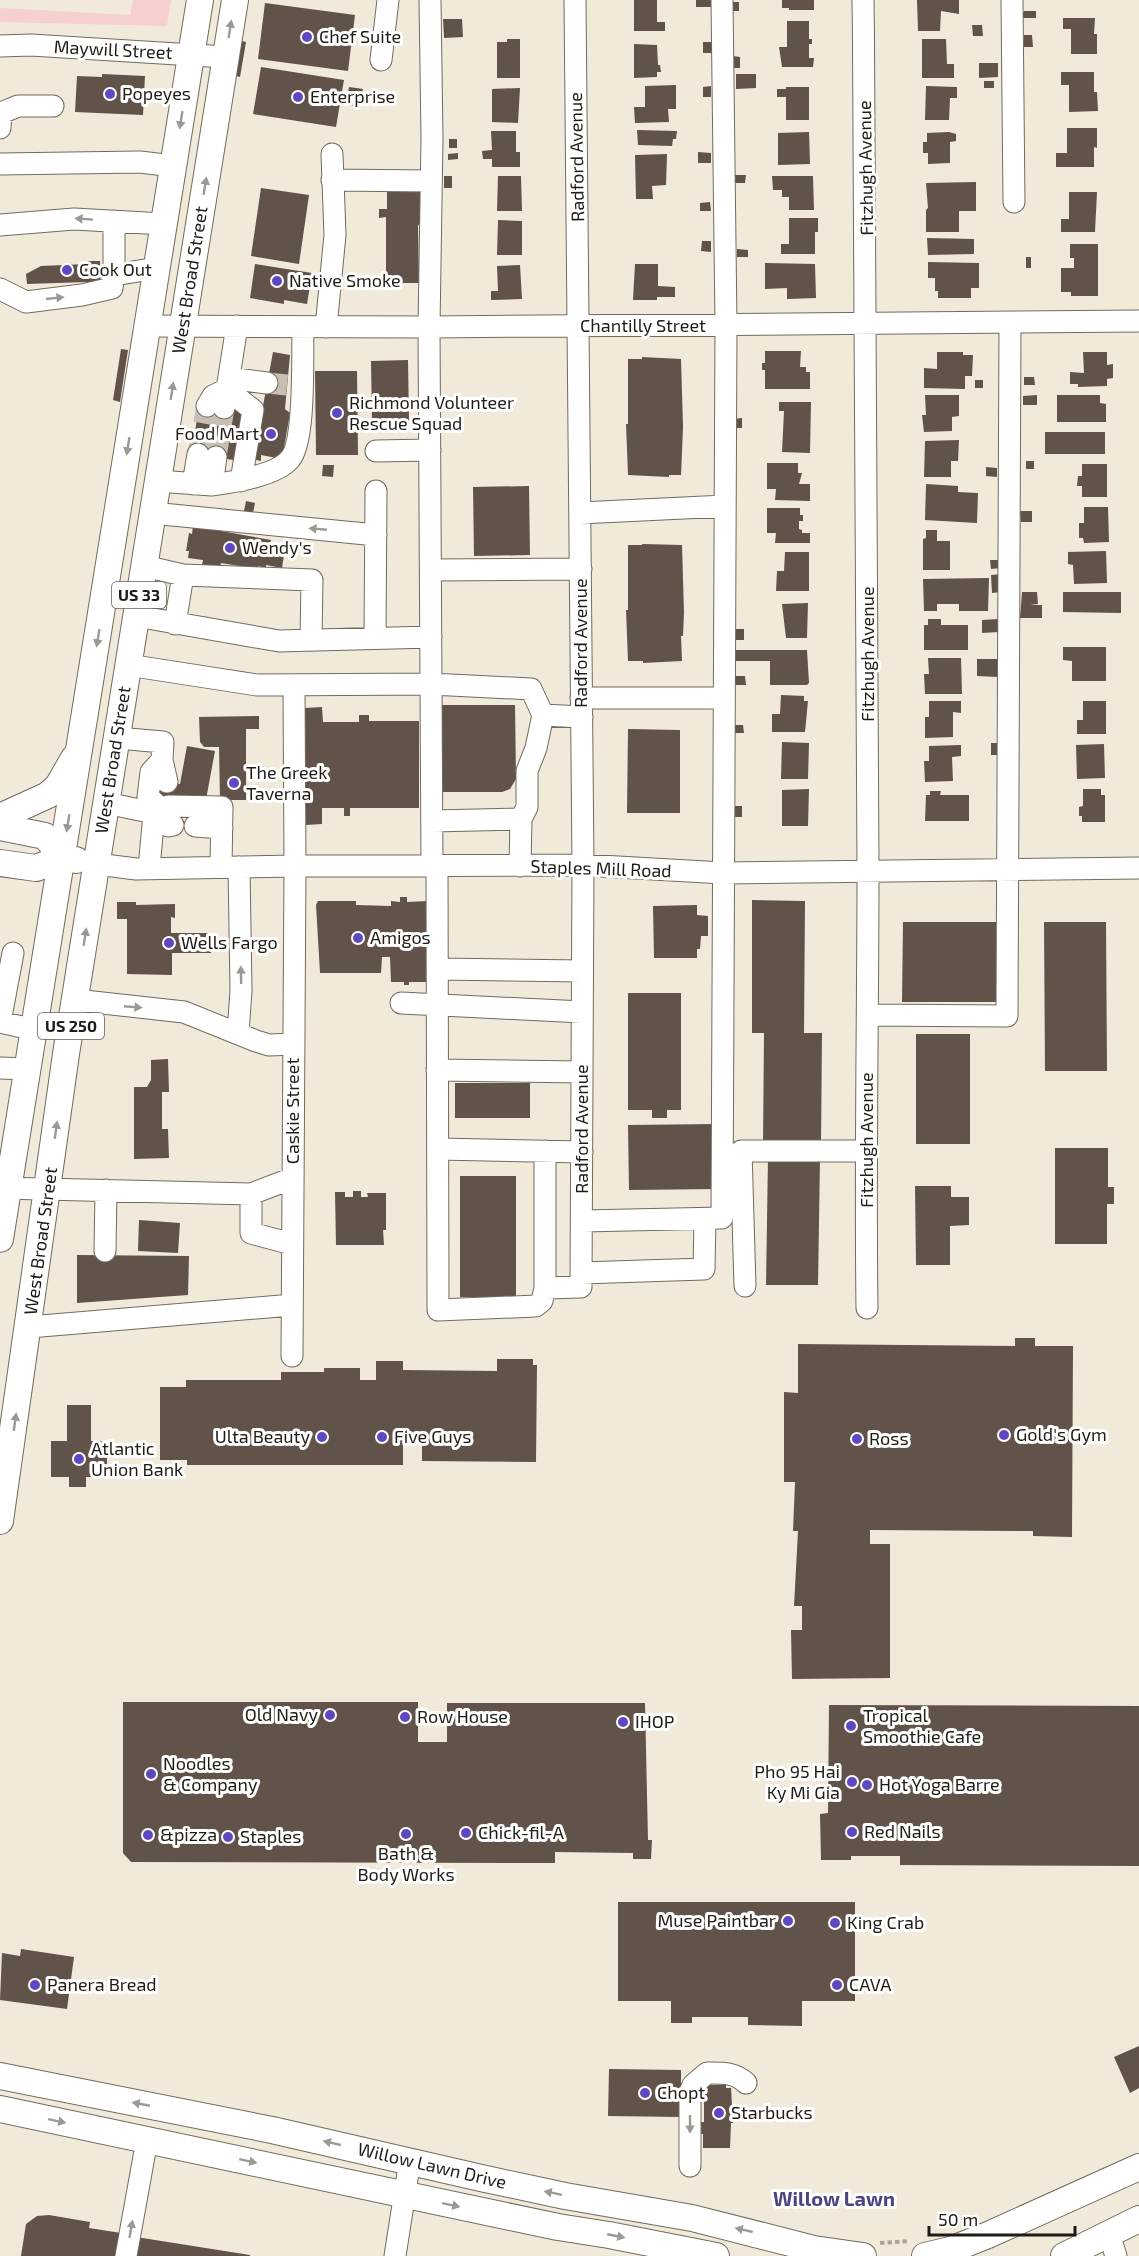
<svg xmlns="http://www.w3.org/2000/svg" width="1139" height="2256" font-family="'Exo 2',sans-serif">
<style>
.green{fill:#f5d0ce}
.building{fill:#61524a}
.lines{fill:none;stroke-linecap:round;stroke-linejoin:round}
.minor-tunnel{stroke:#c7c0b2;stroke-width:21;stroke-dasharray:21 10;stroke-linecap:butt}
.minor-casing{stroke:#726b5d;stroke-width:23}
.major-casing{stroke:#726b5d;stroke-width:28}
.path{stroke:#aba598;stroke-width:4;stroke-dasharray:4.5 3;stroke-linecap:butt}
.minor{stroke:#fff;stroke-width:21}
.major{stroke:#fff;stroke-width:26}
.oneway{fill:#9a9996}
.poi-dot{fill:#5e47bf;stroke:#fff;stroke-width:2}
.labels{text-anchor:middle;stroke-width:6;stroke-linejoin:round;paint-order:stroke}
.shield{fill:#fff;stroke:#62605c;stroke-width:1.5}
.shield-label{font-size:16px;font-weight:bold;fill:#1f1c16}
.poi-label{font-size:18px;fill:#1f1c16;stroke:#fff;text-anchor:start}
.street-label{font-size:18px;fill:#1f1c16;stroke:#fff}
.neighbourhood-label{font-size:20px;font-weight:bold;fill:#4c4583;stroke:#fff}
</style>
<rect width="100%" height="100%" fill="#f1e9d9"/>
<!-- green -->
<path class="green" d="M133,0h38l-4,26 -167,-4v-14l130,7z"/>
<!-- building -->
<path class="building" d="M634,0h23v22h8v9h-31z
M696,0h17v7h-17z
M782,0h32v10h-25v-2h-7z
M917,0h42v14l-18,-3 -1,20h-22z
M731,2h8v9h-8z
M265,3l90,12 -7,56 -90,-12z
M1024,11h12v7h-17v-5h4z
M1063,18h32l-1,16h3v20h-26v-25h-8z
M443,19h19l1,18 -19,1z
M787,21h22v18h3v5h-3v14h5l-1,9h-31l-3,-20h8z
M972,25h10l1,11h-10z
M1024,35h8l1,12h-9z
M507,39h13v39h-23v-36h10z
M922,39h24l1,25h7v14h-32z
M238,40l8,2 -6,35 -7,-2z
M703,42h9v11h-9z
M634,44l23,1 1,20h2l1,7h-4v5l-23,1z
M733,56l7,1v11h-7z
M979,63h19v14l-19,1z
M261,67l83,13 -8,47 -83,-13z
M1061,72h33v20h3l1,19 -29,1v-27h-8z
M102,74l43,2 -2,39 -68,-3 2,-36 25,1z
M736,74h20v14l-20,1z
M984,81h10v7h-10z
M676,85v24h-8l1,13 -34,1 -1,-16h11v-21z
M711,86v11h-8v-10z
M926,86l31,1v11h-7l-1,22h-24z
M349,87l14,2 -3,18 -14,-2z
M786,87h23v33h-23v-23h-9v-8h9z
M520,88l-2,35 -26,-1v-33z
M1067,128h30v20l-3,-1v20h-38v-14h11z
M637,130l40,1 -1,8h-3l-1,7 -34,-1z
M491,131h25v21h4v15h-28v-8h-9l-1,-8 10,-1z
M809,132l1,32 -32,1v-32z
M949,132l7,2v7l-6,1v21l-22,1v-11h-5v-11h4v-9z
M449,139h8v9h-8z
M698,152l13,1v10h-13z
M458,153v6l-10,1v-6z
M667,154l-1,31 -14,1 1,13h-17l-1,-44z
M735,175h11l-1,8h-10z
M444,176h8v12h-8z
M498,176h23l1,35h-25z
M772,176h41l1,34h-25v-13h-7v-7h-9z
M976,182v29h-17v21h-33v-22l2,-2 -2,-25z
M261,188l48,7 -10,69 -48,-8z
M387,189h35v35l-4,1 1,58h-33v-66l-7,1v-9h8z
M1069,192h28l-2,40h-34v-13h8z
M710,202l1,9h-11v-8z
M789,218h29v14h-3v22h-34v-10h8z
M498,220l24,1v34h-25z
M927,238l47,1v15l-46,1z
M702,241h9v11l-10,-1z
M1070,244h28v52h-27v-4h-10v-24h13v-10h-4z
M737,249l11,1v7h-11z
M1026,257h5v11h-5z
M87,261h13l1,24h-14v-3l-60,2 -1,-10 15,-8 46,-2z
M928,262l51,1v25h-8v10h-33v-7h-3v-13h-7z
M765,263l50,1 1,34 -29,1v-11l-22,1z
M255,264l57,9 -5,31 -23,-4v4l-34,-6z
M635,264h23v22l17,1v10h-18v3h-24z
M520,265l2,34 -31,1v-9h7l-1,-25z
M121,349l7,1 -8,52 -7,-2z
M765,351h36l-1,16h6v5h4v17h-45v-19h-3v-7h3z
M273,352l17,3 -5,54 5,4 -8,46 -21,-4v6l-10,-2 8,-51 4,-2z
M937,352h26v3h10l-1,21h-7v13l-41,-1v-20l13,1z
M1083,352h24v13l6,-1v14l-6,1v7l-29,1v-3h-8v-12l14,1z
M642,357l39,2 2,68 -2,48h-12v2l-41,-2 -2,-51h2v-65h14z
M408,360l1,61h-37l-1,-60z
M315,371h42l1,84h-42z
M1024,377h10l1,8h-11z
M975,380h8v8h-8z
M925,395h34v21l-7,1v14l-28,1 -2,-17h4z
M1037,395v10h-14v-9z
M1057,395h43v8l6,1v18h-49z
M779,402h32l-1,51 -28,-1 2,-41h-5z
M199,404l48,8 -8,49 -47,-8z
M742,418v10h-8v-9z
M1045,432h60v22h-60z
M959,440l-1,21h-7v16h-27l1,-36z
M1026,461h8v8h-8z
M767,463h31v10h4l-3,11h11v17l-35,-1 1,-11h-9z
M1082,464h25v33h-25v-11h-5l1,-10h4z
M323,465h11l-1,12 -11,-1z
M986,467l11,1v9l-11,-1z
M926,484l32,2v6l20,1 -1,30 -52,-3z
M529,486l1,69 -56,1 -1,-69z
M246,501l9,2 -2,10 -9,-2z
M1084,507h24l1,35 -25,1 -1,-5h-4v-15h5z
M767,508h33v7h3v6h-4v8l3,1v3h8v10h-35l1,-10h-9z
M1020,511h12v11h-11z
M193,526l78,14 -1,7 7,2v5l7,1 -2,13 -16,-3v3l-8,-2v3l-37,-6 -1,5 -18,-3 1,-5 -15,-2 1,-7h-3l3,-18 3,1z
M926,530h11v11h13v29h-27v-31l3,-1z
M642,544l40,1 2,68 -1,23h-2l1,25 -39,2v-2h-15l-2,-51h2v-65h14z
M1106,551l1,32 -33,1 -1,-19 -5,-1v-12z
M785,552h24v39h-33l1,-20h7z
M990,560h11v8l-10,1z
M1002,574l-1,18 -9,1 -1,-18z
M989,578l-1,33h-29v-7h-22v7h-13l-1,-32z
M1022,592h15l1,12 -8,1h12v13h-22z
M1063,592h58v21l-58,-1z
M808,603l-1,35h-21l-4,-34z
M928,619h13v6h27v25h-44v-25h4z
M999,619v13l-17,1v-13z
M733,629h11v11h-11z
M1063,647h43v34h-34v-20l-9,-1z
M734,650h73l2,33 -2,2h-37v-24h-35z
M928,658h33l1,36h-37l-1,-20h5z
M977,659h21v18l-21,-1z
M734,676h11l1,9h-12z
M781,695l23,1v5h4l-3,31h-33v-18h8z
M929,701h32v12l-8,-1v25l-28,1v-21h4z
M1083,701h23v33h-29v-14h6z
M441,705h74l1,74 -6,10 -8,3h-60z
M322,707l1,15h36v-7h10v6h50v87h-69v8h-6v-8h-22v16l-16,1 -1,-117z
M259,716v13h-13v71h-26l-1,-53h-15l-4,-5 -1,-25z
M732,725h11l1,8h-11z
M628,729l52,1v83h-53z
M782,742l27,1 -1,36h-27z
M991,743h9v12h-9z
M1104,744l1,34 -28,1 -1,-34z
M961,745v11l-9,1 1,24 -28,1 -1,-21h5v-15z
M187,746l28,5 -10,54 -47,-7 3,-17 19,3z
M809,789l-1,37h-26v-36z
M1083,789h18v6h4v27h-23v-6h-3v-9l4,-1z
M930,791h11l-1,4h29v26h-44l1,-26h4z
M735,806h7v11h-8z
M400,897h7v5l20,-1 1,81h-19v3h-5v-3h-13l-1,-25h-8l-1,16h-61l-4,-68 2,-4h38v4l35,1v-5l9,1z
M752,900l53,1 -1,132h18l-1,111h-58l1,-111h-12z
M117,902h19v3l39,-1v14l-4,-1v16h40v20h-39v22l-45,-1v-55h-10z
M697,905v10l11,1v20h-7l-1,13h-3v9h-43l-1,-52z
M903,922h98l-1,80h-98z
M1044,922h62l1,149h-62z
M628,993h53v117h-14v8h-15v-8h-24z
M916,1034h54v110h-54z
M168,1059l1,33h-7v37h6l1,29 -35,1v-72h13l4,-7v-20z
M455,1083h75v35h-75z
M716,1124l1,65 -88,1 -1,-65z
M1055,1148h53v39h6v17h-7v40h-52z
M768,1157l52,1 -2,127h-52z
M460,1176h56v121h-56z
M915,1186h36v11h18v28l-19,1v39h-34z
M353,1191h8v6h7l-1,-4h19v37h-3l1,15h-48l-1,-53h10v5h8z
M139,1220l41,3 -2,30 -40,-2z
M77,1255l112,1 -1,39 -111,8z
M1015,1338h20v8h38l-1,191 -39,-1v-5l-163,-1v14h20v134l-98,1 -1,-49h11v-24h-8l4,-75h-5l2,-49h-11v-90l14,1v-49l217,2z
M497,1359h36v6h4l-1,97 -114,-1v-23h-19v27h-216v-5h-27v-73h26v-7h95v-8h43v-4h36v12h16v-19h27v9l94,1z
M67,1405h24v36h16v36h-21v10h-17v-10h-18v-36h16z
M123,1702h295v40h29v-39h198l3,137h4l-1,19h-18v-6l-78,-1v11l-424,-1 -8,-9z
M829,1705l310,1v160l-239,-1v-9h-49v4h-30l-1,-46 8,-1z
M618,1902h237v99h-53v25l-54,-1v-8h-56v6h-21v-22h-53z
M21,1949l53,8 -7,52 -67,-9 2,-47 18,3z
M1139,2046v42l-9,5 -16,-36z
M609,2069l72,1v47l-73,-1z
M704,2085h22v3h5l2,35h-2l-1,25h-27v-14h-5v-12h6z
M49,2215l41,7 -1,6 32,5 -5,23h-95l5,-32 11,-8z
M136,2237l114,18v1h-117z"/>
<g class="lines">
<!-- minor-tunnel -->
<path class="minor-tunnel" d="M267,383l20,2
M198,454l9,-48
M216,457l8,-49"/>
<!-- minor casing -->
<g class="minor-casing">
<path id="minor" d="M430,0l2,138 -3,189 3,540
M863,0c4,289 5,578 5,868 0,147 -3,293 -1,440
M1012,0l2,202
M0,46l31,-1 195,12
M381,60l7,-60
M0,128l1,-15 17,-7h35
M0,164l140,-2 33,4
M332,180l99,1
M114,221v54
M0,225l74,-6 90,5
M0,289l26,13 56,-7 30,-7 2,-13 43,-7
M147,326l282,1 710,-6
M326,327l9,-92 -3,-81
M229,378l38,5
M207,406l6,-10 14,-7 26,21 -12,71
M224,408l13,-82
M376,451l54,-1
M158,481l54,4 4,-28
M193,484l5,-30
M212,485c20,-3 64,-9 78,-26 16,-18 12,-105 13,-132
M152,513l224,22
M580,513l145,-7
M144,566l39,9 129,5 -1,60
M431,570l150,-1
M136,616l143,25 152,-4
M175,624l8,-49
M375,638l1,-147
M128,665l129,20 174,-1 100,5 12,26 39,2
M581,698h143
M117,738l46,4 -1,18 5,22
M106,803l48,10h14
M432,821l89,-2 6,-12v-36l9,-23 7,-33
M173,825l-5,1v-20l54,1 -1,60
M195,826l27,2
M97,864l39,5 159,-3 288,-1 140,8 416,-5
M520,866l1,-47
M437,867l1,443 98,-4 6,-5 3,-13 36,-1 2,-422 -8,-865
M149,868l6,-65 -7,-6 3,-25 11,-12
M438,969l144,2
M75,1000l109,12 72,29 13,4 25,-1
M401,1003l181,9
M868,1015l139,1 3,-693
M0,1022l13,-69
M0,1022l35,8
M238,1033l3,-42 -2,-124
M0,1068l29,1
M437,1070l145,2
M438,1149l144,3
M0,1188l251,6 42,-16
M251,1194v39l41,11
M582,1221l140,-3 4,-893 -4,-325
M105,1251l1,-61
M581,1273l123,-4 1,-50
M745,1286l-4,-135h124
M545,1288v-137
M29,1327l263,-22
M292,1356l3,-490 -1,-181
M690,2166v-74l3,-7 14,-12c15,0 28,-1 39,10
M1109,2234l7,22
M126,2256l21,-116
M395,2256l15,-96"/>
</g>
<!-- major casing -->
<g class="major-casing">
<path id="major" d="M0,817l48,-22 10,-9 16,-28
M0,827l45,9 18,22
M0,863l36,5 27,-10 13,2
M0,1239l200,-1239
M0,1521l66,-467 169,-1054
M0,2076l272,54 209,48 84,18 127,22 122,31 49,7
M0,2109l558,118 51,8 107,21
M925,2256l25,-6 38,-15 151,-68
M1064,2256l75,-37"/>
</g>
<!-- path -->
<path class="path" d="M880,2243l29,-2"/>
<!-- minor -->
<use href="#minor" class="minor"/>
<!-- major -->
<use href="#major" class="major"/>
</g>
<!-- one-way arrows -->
<defs><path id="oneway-solid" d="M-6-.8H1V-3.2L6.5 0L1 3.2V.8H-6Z" transform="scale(1.5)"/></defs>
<g class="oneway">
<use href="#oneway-solid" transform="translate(230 29) rotate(-81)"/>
<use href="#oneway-solid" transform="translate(181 120) rotate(99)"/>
<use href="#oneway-solid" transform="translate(205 186) rotate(-81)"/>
<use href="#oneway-solid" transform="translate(84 219) rotate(-176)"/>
<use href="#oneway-solid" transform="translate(55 298) rotate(-6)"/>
<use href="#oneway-solid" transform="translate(172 391) rotate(-81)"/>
<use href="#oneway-solid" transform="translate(128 446) rotate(99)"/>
<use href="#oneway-solid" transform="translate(318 529) rotate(-175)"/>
<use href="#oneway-solid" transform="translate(98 638) rotate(99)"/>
<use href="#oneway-solid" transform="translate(68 823) rotate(99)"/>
<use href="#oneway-solid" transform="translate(85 937) rotate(-81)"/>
<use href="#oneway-solid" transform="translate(241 975) rotate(-91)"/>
<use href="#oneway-solid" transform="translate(133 1007) rotate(5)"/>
<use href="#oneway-solid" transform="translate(56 1130) rotate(-82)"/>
<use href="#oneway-solid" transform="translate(15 1422) rotate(-82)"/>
<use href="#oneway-solid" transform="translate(141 2104) rotate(-169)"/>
<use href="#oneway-solid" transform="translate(57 2121) rotate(12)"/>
<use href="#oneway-solid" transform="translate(690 2124) rotate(90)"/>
<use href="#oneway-solid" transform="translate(332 2143) rotate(-167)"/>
<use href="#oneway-solid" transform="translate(248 2161) rotate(12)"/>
<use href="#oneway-solid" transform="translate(553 2193) rotate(-168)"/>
<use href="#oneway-solid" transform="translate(451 2205) rotate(12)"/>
<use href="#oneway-solid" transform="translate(131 2229) rotate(-80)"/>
<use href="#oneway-solid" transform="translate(744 2230) rotate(-167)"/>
<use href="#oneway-solid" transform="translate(616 2236) rotate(11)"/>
</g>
<!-- markers -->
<g class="poi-dot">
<circle cx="307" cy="37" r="6"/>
<circle cx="110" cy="94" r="6"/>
<circle cx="298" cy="97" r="6"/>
<circle cx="67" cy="270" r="6"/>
<circle cx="277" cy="281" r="6"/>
<circle cx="337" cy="413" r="6"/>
<circle cx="271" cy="434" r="6"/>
<circle cx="230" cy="548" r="6"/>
<circle cx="234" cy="783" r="6"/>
<circle cx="358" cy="938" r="6"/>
<circle cx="169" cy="943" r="6"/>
<circle cx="1004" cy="1435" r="6"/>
<circle cx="322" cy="1437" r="6"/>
<circle cx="382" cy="1437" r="6"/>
<circle cx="857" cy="1439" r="6"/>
<circle cx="79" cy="1459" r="6"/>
<circle cx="330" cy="1715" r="6"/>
<circle cx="405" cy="1717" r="6"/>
<circle cx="623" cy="1722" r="6"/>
<circle cx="851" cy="1726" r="6"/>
<circle cx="151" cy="1774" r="6"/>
<circle cx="852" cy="1782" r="6"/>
<circle cx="867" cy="1785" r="6"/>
<circle cx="852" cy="1832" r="6"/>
<circle cx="466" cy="1833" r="6"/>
<circle cx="406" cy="1834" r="6"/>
<circle cx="148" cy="1835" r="6"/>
<circle cx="228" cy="1837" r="6"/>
<circle cx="788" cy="1921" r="6"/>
<circle cx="835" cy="1923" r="6"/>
<circle cx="35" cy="1985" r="6"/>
<circle cx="837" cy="1985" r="6"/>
<circle cx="645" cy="2093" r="6"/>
<circle cx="719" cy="2113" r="6"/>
</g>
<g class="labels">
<!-- shield labels -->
<g class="shield">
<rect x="112" y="582" width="54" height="26" rx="4.5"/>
<rect x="38" y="1013" width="66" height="26" rx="4.5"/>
</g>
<g class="shield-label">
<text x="139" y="601">US 33</text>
<text x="71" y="1032">US 250</text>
</g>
<!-- poi labels -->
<g class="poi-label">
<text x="319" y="43">Chef Suite</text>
<text x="122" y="100">Popeyes</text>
<text x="310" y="103">Enterprise</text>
<text x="79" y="276">Cook Out</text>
<text x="289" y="287">Native Smoke</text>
<text x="349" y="409">Richmond Volunteer<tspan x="349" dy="21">Rescue Squad</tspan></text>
<text x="259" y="440" text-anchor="end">Food Mart</text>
<text x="242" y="554">Wendy's</text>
<text x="246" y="779">The Greek<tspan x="246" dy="21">Taverna</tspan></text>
<text x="370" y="944">Amigos</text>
<text x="181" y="949">Wells Fargo</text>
<text x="1016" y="1441">Gold's Gym</text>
<text x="310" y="1443" text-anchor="end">Ulta Beauty</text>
<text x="394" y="1443">Five Guys</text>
<text x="869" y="1445">Ross</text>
<text x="91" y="1455">Atlantic<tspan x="91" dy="21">Union Bank</tspan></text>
<text x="318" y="1721" text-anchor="end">Old Navy</text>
<text x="863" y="1722">Tropical<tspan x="863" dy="21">Smoothie Cafe</tspan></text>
<text x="417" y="1723">Row House</text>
<text x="635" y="1728">IHOP</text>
<text x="163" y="1770">Noodles<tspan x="163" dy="21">&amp; Company</tspan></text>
<text x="840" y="1778" text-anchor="end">Pho 95 Hai<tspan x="840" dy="21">Ky Mi Gia</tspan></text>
<text x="879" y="1791">Hot Yoga Barre</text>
<text x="864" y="1838">Red Nails</text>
<text x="478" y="1839">Chick-fil-A</text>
<text x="160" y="1841">&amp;pizza</text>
<text x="240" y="1843">Staples</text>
<text x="406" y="1860" text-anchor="middle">Bath &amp;<tspan x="406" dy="21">Body Works</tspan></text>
<text x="776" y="1927" text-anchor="end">Muse Paintbar</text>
<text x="847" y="1929">King Crab</text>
<text x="47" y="1991">Panera Bread</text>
<text x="849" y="1991">CAVA</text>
<text x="657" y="2099">Chopt</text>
<text x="731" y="2119">Starbucks</text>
</g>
<!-- street labels -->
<g class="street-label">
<text transform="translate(113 50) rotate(3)" y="6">Maywill Street</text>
<text transform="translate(577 157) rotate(-91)" y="6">Radford Avenue</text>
<text transform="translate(866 168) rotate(-91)" y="6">Fitzhugh Avenue</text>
<text transform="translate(190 280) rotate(-81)" y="6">West Broad Street</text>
<text x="643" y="332">Chantilly Street</text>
<text transform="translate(581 643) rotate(-90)" y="6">Radford Avenue</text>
<text transform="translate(868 654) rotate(-90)" y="6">Fitzhugh Avenue</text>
<text transform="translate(113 760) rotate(-81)" y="6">West Broad Street</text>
<text transform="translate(601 869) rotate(2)" y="6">Staples Mill Road</text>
<text transform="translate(293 1111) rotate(-90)" y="6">Caskie Street</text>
<text transform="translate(582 1129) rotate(-90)" y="6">Radford Avenue</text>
<text transform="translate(867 1140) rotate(-90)" y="6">Fitzhugh Avenue</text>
<text transform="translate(41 1241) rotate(-82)" y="6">West Broad Street</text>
<text transform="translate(432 2166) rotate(13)" y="6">Willow Lawn Drive</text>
</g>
<!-- neighbourhood labels -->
<g class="neighbourhood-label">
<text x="834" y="2206">Willow Lawn</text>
</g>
</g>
<!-- scale -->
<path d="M929 2226v9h146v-9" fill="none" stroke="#1f1c16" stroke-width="3"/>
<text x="938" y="2226" font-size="18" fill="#1f1c16" stroke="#ffffff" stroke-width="4.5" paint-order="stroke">50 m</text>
</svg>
